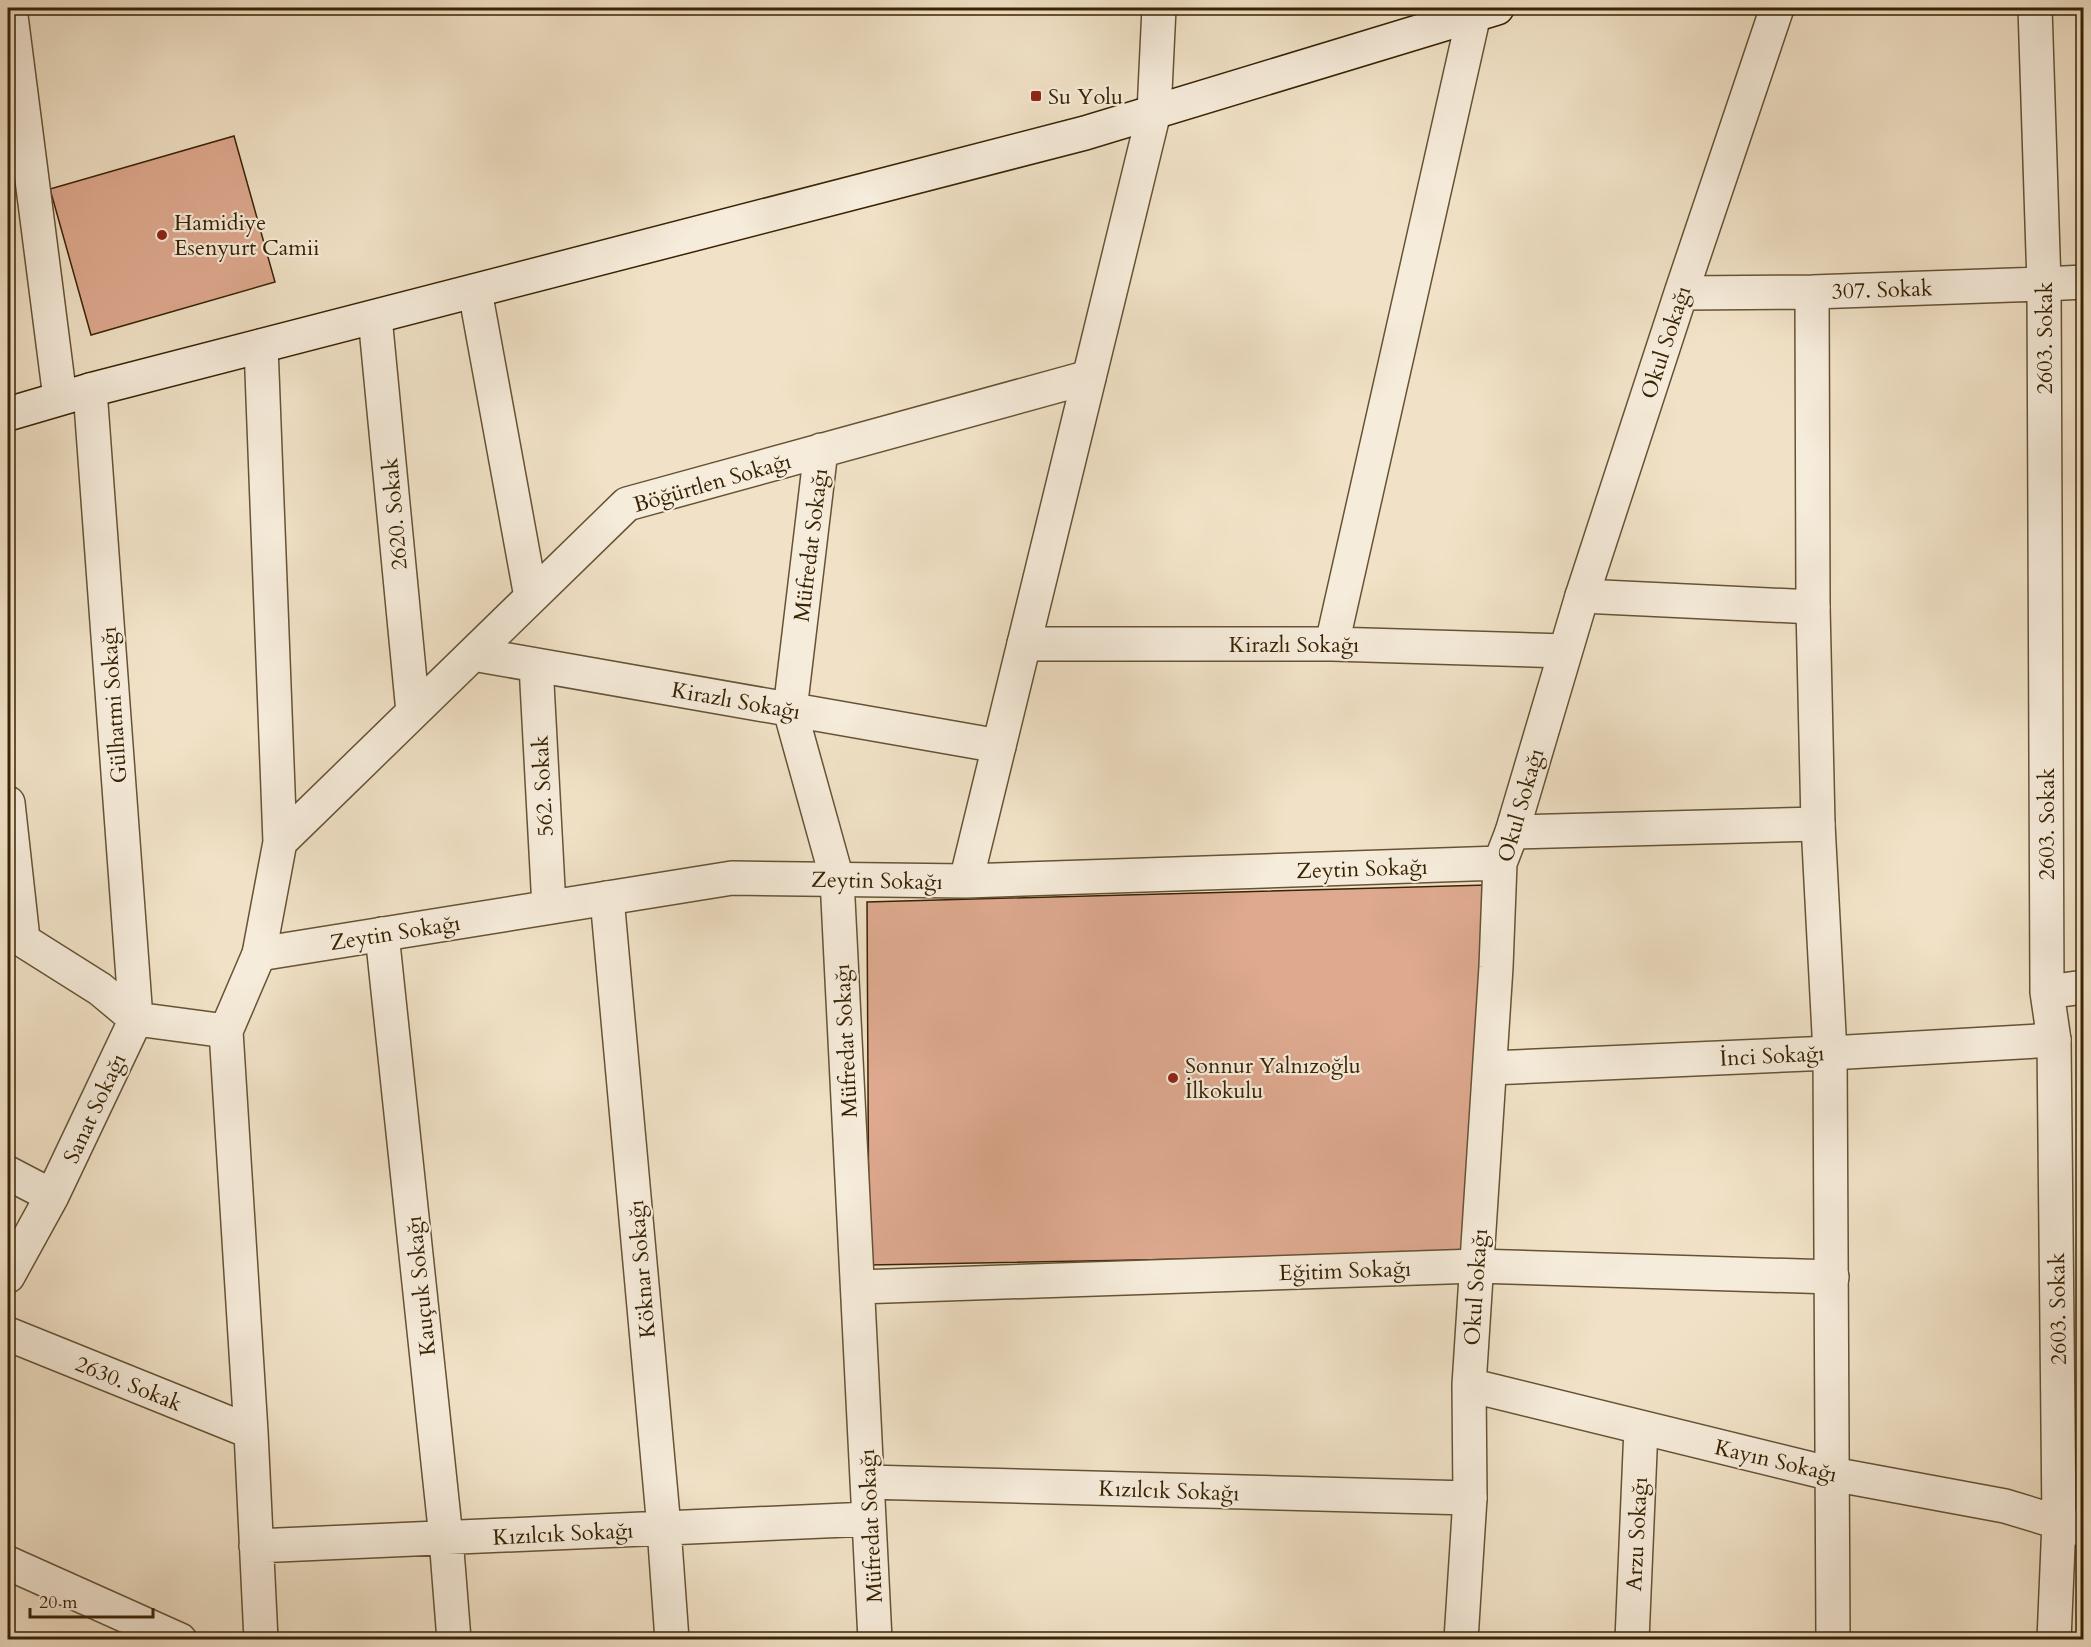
<svg xmlns="http://www.w3.org/2000/svg" width="2091" height="1647" font-family="Cardo,serif">
<style>
.building{fill:#dea98f;stroke:#382303;stroke-width:1.5}
.lines{fill:none;stroke-linecap:round;stroke-linejoin:round}
.minor-casing{stroke:#665334;stroke-width:36}
.tertiary-casing{stroke:#665334;stroke-width:36}
.secondary-casing{stroke:#382303;stroke-width:36}
.minor{stroke:#f6ecdb;stroke-width:33}
.tertiary{stroke:#f6ecdb;stroke-width:33}
.secondary{stroke:#f6ecdb;stroke-width:33}
.poi-dot{fill:#8f2418;stroke:#f6ecdb;stroke-width:2}
.labels{text-anchor:middle;stroke-width:4.5;stroke-linejoin:round;paint-order:stroke}
.poi-label{font-size:22px;fill:#382303;stroke:#f6ecdb;text-anchor:start}
.street-label{font-size:22px;fill:#382303;stroke:#f6ecdb}
</style>
<rect width="100%" height="100%" fill="#f1e2c7"/>
<filter id="stains"><feTurbulence type="fractalNoise" baseFrequency=".00333" numOctaves="4"/><feColorMatrix values="0 0 0 0 .2 0 0 0 0 .09 0 0 0 0 .02 0 0 0 .5 -.17"/></filter>
<radialGradient id="worn" r=".72"><stop offset=".6" stop-color="#630" stop-opacity="0"/><stop offset="1" stop-color="#630" stop-opacity=".3"/></radialGradient>
<!-- building -->
<path class="building" d="M234,136l41,146 -184,53 -41,-146z
M1487,885l-18,369 -600,11 -2,-363z"/>
<g class="lines">
<!-- minor casing -->
<g class="minor-casing">
<path id="minor" d="M10,8l50,390
M2044,284l40,-2
M475,291l56,306
M375,317l38,395
M261,346l19,496 -21,112 -33,77 25,401 10,208
M90,390l46,629
M821,450l-31,260 47,169 38,761
M1582,596l231,11
M1024,644h308l233,7
M1332,644l142,-630v-6
M473,654l526,92
M536,665l13,242
M8,803l15,136
M1512,832l306,-8
M280,842l347,-338 462,-127
M607,898l57,630 8,112
M8,931l92,58 36,30
M382,934l64,604 8,102
M1490,1068l340,-15 224,-13
M8,1173l44,23
M8,1276l44,-80 84,-177 90,12
M858,1287l618,-21 356,11
M8,1334l243,98
M867,1482l603,16
M256,1546l613,-27
M8,1563l172,77
M1632,1640l9,-212"/>
</g>
<!-- tertiary casing -->
<g class="tertiary-casing">
<path id="tertiary" d="M2035,8l9,276 3,708 7,48 5,482 -5,118
M1812,292l1,315 5,217 12,229 3,587
M1681,293l131,-1 232,-8
M966,881l188,-769 5,-104
M259,954l473,-76 234,3 534,-18
M2047,992l37,-5
M1469,1385l363,89 173,32 79,24
M1461,1640l9,-142 -1,-113 27,-418 4,-104 12,-31 70,-236 99,-303 96,-285"/>
</g>
<!-- secondary casing -->
<g class="secondary-casing">
<path id="secondary" d="M8,414l82,-24 995,-257 412,-125"/>
</g>
<!-- minor -->
<use href="#minor" class="minor"/>
<!-- tertiary -->
<use href="#tertiary" class="tertiary"/>
<!-- secondary -->
<use href="#secondary" class="secondary"/>
</g>
<!-- markers -->
<g class="poi-dot">
<rect x="1030" y="90" width="12" height="12" rx="3"/>
<circle cx="162" cy="235" r="6"/>
<circle cx="1173" cy="1078" r="6"/>
</g>
<g class="labels">
<!-- poi labels -->
<g class="poi-label">
<text x="1048" y="104">Su Yolu</text>
<text x="174" y="230">Hamidiye<tspan x="174" dy="25">Esenyurt Camii</tspan></text>
<text x="1185" y="1073">Sonnur Yalnızoğlu<tspan x="1185" dy="25">İlkokulu</tspan></text>
</g>
<!-- street labels -->
<g class="street-label">
<text transform="translate(1882 289) rotate(-2)" y="8">307. Sokak</text>
<text transform="translate(2044 338) rotate(-90)" y="8">2603. Sokak</text>
<text transform="translate(1665 342) rotate(-72)" y="8">Okul Sokağı</text>
<text transform="translate(712 482) rotate(-16)" y="8">Böğürtlen Sokağı</text>
<text transform="translate(394 514) rotate(-95)" y="8">2620. Sokak</text>
<text transform="translate(810 545) rotate(-83)" y="8">Müfredat Sokağı</text>
<text x="1294" y="652">Kirazlı Sokağı</text>
<text transform="translate(736 700) rotate(10)" y="8">Kirazlı Sokağı</text>
<text transform="translate(113 705) rotate(-94)" y="8">Gülhatmi Sokağı</text>
<text transform="translate(542 786) rotate(-93)" y="8">562. Sokak</text>
<text transform="translate(1520 805) rotate(-74)" y="8">Okul Sokağı</text>
<text transform="translate(2046 824) rotate(-90)" y="8">2603. Sokak</text>
<text transform="translate(1362 868) rotate(-2)" y="8">Zeytin Sokağı</text>
<text transform="translate(877 880) rotate(1)" y="8">Zeytin Sokağı</text>
<text transform="translate(395 932) rotate(-9)" y="8">Zeytin Sokağı</text>
<text transform="translate(845 1041) rotate(-93)" y="8">Müfredat Sokağı</text>
<text transform="translate(1772 1055) rotate(-3)" y="8">İnci Sokağı</text>
<text transform="translate(94 1108) rotate(-65)" y="8">Sanat Sokağı</text>
<text transform="translate(641 1269) rotate(-95)" y="8">Köknar Sokağı</text>
<text transform="translate(1345 1270) rotate(-2)" y="8">Eğitim Sokağı</text>
<text transform="translate(420 1286) rotate(-96)" y="8">Kauçuk Sokağı</text>
<text transform="translate(1475 1287) rotate(-86)" y="8">Okul Sokağı</text>
<text transform="translate(2057 1309) rotate(-91)" y="8">2603. Sokak</text>
<text transform="translate(129 1383) rotate(22)" y="8">2630. Sokak</text>
<text transform="translate(1776 1460) rotate(13)" y="8">Kayın Sokağı</text>
<text transform="translate(1169 1490) rotate(2)" y="8">Kızılcık Sokağı</text>
<text transform="translate(870 1526) rotate(-93)" y="8">Müfredat Sokağı</text>
<text transform="translate(563 1533) rotate(-3)" y="8">Kızılcık Sokağı</text>
<text transform="translate(1636 1534) rotate(-87)" y="8">Arzu Sokağı</text>
</g>
</g>
<!-- margin -->
<rect width="2091" height="1647" fill="none" stroke="#f1e2c7" stroke-width="30"/>
<rect x="9" y="9" width="2073" height="1629" fill="none" stroke="#382303" stroke-width="3"/>
<rect x="15" y="15" width="2061" height="1617" fill="none" stroke="#382303" stroke-width="1.5"/>
<!-- scale -->
<path d="M30 1608v9h123v-9" fill="none" stroke="#382303" stroke-width="3"/>
<text x="39" y="1608" font-size="18" fill="#382303" stroke="#f6ecdb" stroke-width="4.5" paint-order="stroke">20 m</text>
<rect width="100%" height="100%" filter="url(#stains)"/>
<rect width="100%" height="100%" fill="url(#worn)"/>
</svg>
